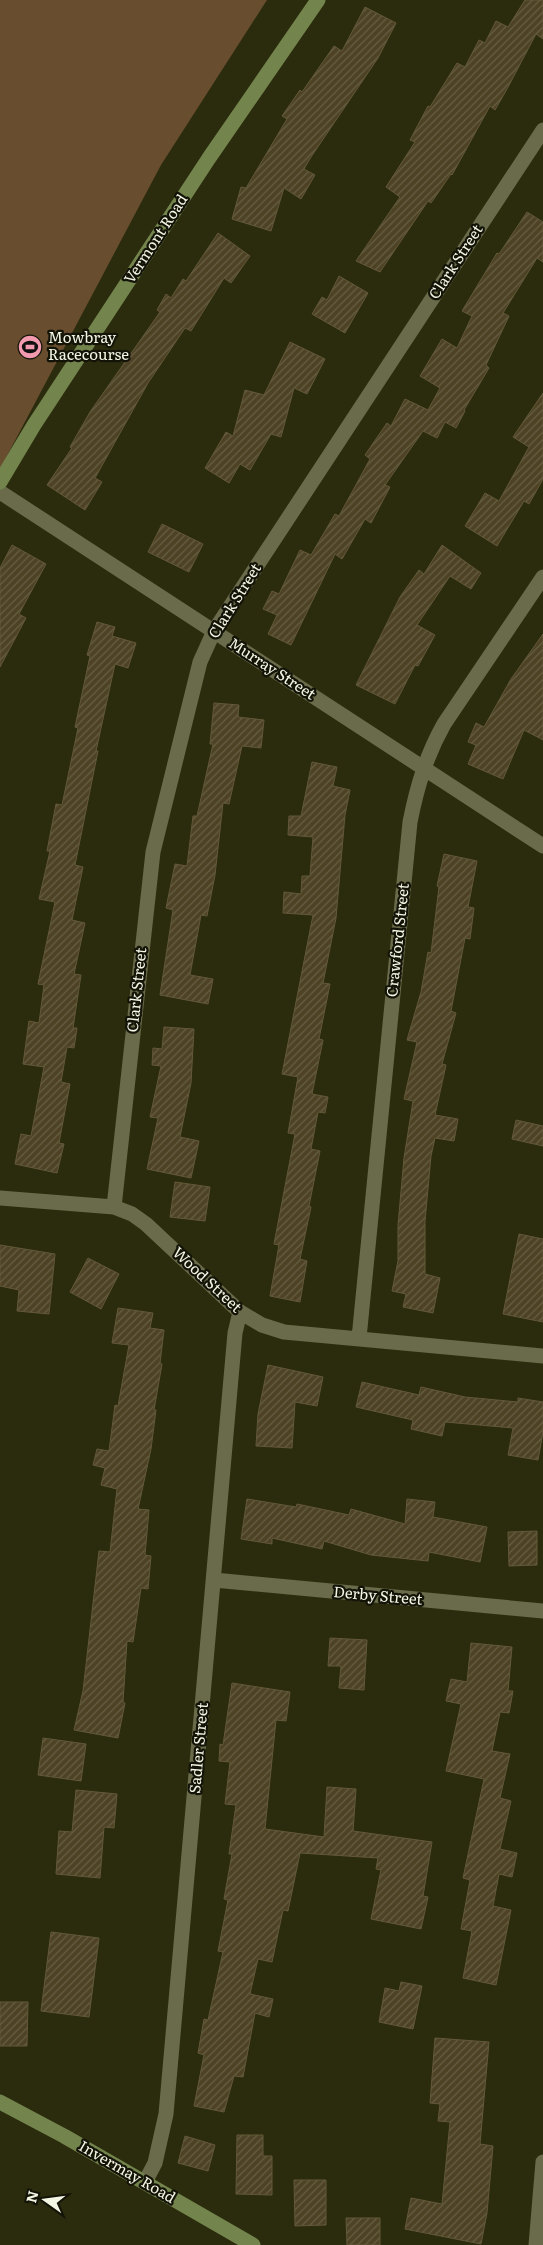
<svg xmlns="http://www.w3.org/2000/svg" width="543" height="2245" font-family="Literata,serif">
<style>
.green{fill:#684d2f}
.building{fill:url(#building-hatch);stroke:#635839}
.lines{fill:none;stroke-linecap:round;stroke-linejoin:round}
.street{stroke:#6a6b4b;stroke-width:15}
.secondary{stroke:#73844d;stroke-width:15}
.labels{text-anchor:middle;stroke-width:4.5;stroke-linejoin:round;paint-order:stroke}
.street-label{font-size:15px;fill:#f4f6e4;stroke:#131307}
.poi-label{font-size:15px;fill:#f4f6e4;stroke:#131307;text-anchor:start}
</style>
<defs>
<pattern id="building-hatch" width="6" height="6" patternUnits="userSpaceOnUse" patternTransform="scale(1.25)"><rect width="6" height="6" fill="#4d4224"/><path d="M-1 1l2-2M0 6l6-6M5 7l2-2" fill="none" stroke="#675e44"/></pattern>
</defs>
<rect width="100%" height="100%" fill="#2b2c0d"/>
<!-- green -->
<path class="green" d="M0,0h267l-106,165 -161,304z"/>
<!-- building -->
<path class="building" d="M525,0h18v39l-7,-5 -29,55 -12,21 -5,-4 -38,69 -1,-1 -20,29 -3,-2 -48,71 -24,-11 44,-64 -14,-10 29,-45 -5,-2 18,-34 2,1 27,-44 8,4 14,-27 6,3 11,-22 12,6z
M365,7l31,16 -18,35 -67,99 -7,12 11,6 -14,24 -17,-11 -13,43 -39,-12 9,-32 5,1 41,-69 -5,-3 18,-26 2,2 32,-46 8,5z
M527,212l16,10v40l-6,-4 -34,55 6,3 -23,49 3,3 -25,42 1,1 -9,17 -11,-6 -8,16 -14,-7 -38,54 5,2 -19,36 -6,-4 -23,40 -7,-5 -44,91 -23,-11 9,-19 -14,-6 9,-18 7,3 21,-44 11,5 24,-41 4,2 31,-57 -5,-4 22,-32 4,3 14,-27 23,11 12,-22 -20,-12 22,-37 15,9 15,-32 -10,-5 35,-58 2,1z
M218,233l32,23 -19,27 -7,-5 -33,53 -6,-3 -37,55 -53,95 7,4 -17,28 -38,-25 25,-37 -2,-1 20,-35 70,-100 -3,-2 9,-16 5,4 12,-19 3,2z
M339,276l29,17 -23,40 -33,-19 10,-17 5,3z
M290,342l35,17 -18,35 -13,-6 -13,49 -10,-3 -21,36 -10,-6 -11,19 -24,-15 21,-36 7,4 12,-46 19,5z
M543,393v86l-14,25 -5,-3 -27,45 -32,-20 20,-33 14,8 30,-54 -16,-10z
M162,524l41,20 -14,28 -41,-20z
M12,545l34,19 -27,50 7,4 -26,49v-99z
M442,545l39,28 -10,16 -21,-13 -33,49 18,10 -17,31 -3,-1 -20,39 -39,-19 44,-88 19,-27 5,4z
M97,622l18,5 -3,9 24,7 -8,25 -13,-4 -19,87h2l-23,114 8,2 -11,53 13,3 -11,51 7,1 -8,53h4l-3,20 -7,-1 -6,35 9,2 -11,59 5,1 -7,29 -42,-9 6,-30 10,2 13,-69 -21,-3 6,-43 10,2 5,-38 -6,-1 17,-82 -16,-3 11,-48h-3l9,-47 6,1 16,-77 -3,-1 15,-71 -3,-1z
M543,634v106l-19,-10 -21,49 -35,-15 8,-19 -8,-3 8,-19 8,4 27,-48z
M214,703l25,2 -1,12 26,3 -3,28 -19,-2 -13,58 -6,-1 -8,72 -8,41 -6,-1 -11,60 23,4 -5,25 -48,-9 13,-85 -7,-2 9,-44 12,2 6,-50h4l16,-72h-3z
M312,762l25,5 -4,19 17,4 -5,25 -9,103 -13,65 7,1 -11,55 4,1 -11,54 16,3 -3,16 -7,-1 -7,37 9,2 -11,55 2,1 -11,52 7,2 -7,41 -30,-6 9,-51 -5,-1 21,-110 -7,-1 10,-56 -16,-3 31,-159 -30,-2 1,-21 17,2 1,-18h8l3,-39 -25,-2 1,-19h12z
M444,854l33,7 -9,46 6,1 -4,31 -5,-1 -14,73 5,2 -14,51 4,1 -11,50 23,4 -4,22 -19,-3 -4,18 -6,65v53l15,4 -7,35 -30,-6 3,-13 -14,-3 6,-30v-36l6,-67 9,-57 -9,-2 13,-57 -10,-2 14,-48 7,-40 3,1 8,-66 -2,-1z
M164,1027l30,2 -3,54 -11,54 19,4 -8,37 -44,-9 11,-51 -8,-1 11,-51 -9,-1 1,-17 9,1z
M516,1120l27,6v20l-31,-7z
M175,1182l35,5 -5,34 -35,-4z
M519,1234l24,5v83l-40,-8z
M0,1245l55,9 -6,60 -32,-3 2,-21 -19,-4z
M88,1258l31,16 -18,35 -31,-17z
M118,1308l35,5 -3,15 14,2 -4,33 2,1 -8,46h2l-5,39 -13,60 11,1 -4,45 6,1 -3,33 -7,-1 -8,54 -6,-1 -4,61 2,1 -7,35 -44,-8 9,-39 16,-140 11,1 7,-63 -16,-4 4,-17 -12,-3 4,-16 12,2 6,-46 3,1 11,-61 -17,-2z
M268,1365l55,12 -6,29 -22,-4 -3,46 -36,-2 2,-32z
M362,1382l57,13 2,-8 44,10 53,5v-4l25,4v30l-5,28 -30,-5 5,-27 -68,-6 -3,14 -31,-7 2,-9 -57,-13z
M247,1499l49,8 1,-3 52,11 2,-6 54,15 2,-25 28,3 -2,15 54,10 -7,35 -51,-10 -1,9 -57,-6 -47,-14 -2,8 -50,-11v6l-31,-5z
M537,1531v34l-28,1 -1,-34z
M330,1638l37,2 -3,50 -25,-2 2,-22h-13z
M471,1643l41,4 -4,44h5l-4,22 -9,-1 -8,39 18,3 -10,44 11,3 -11,48 17,4 -5,24 -13,-3 -6,32 18,4 -15,75 -33,-7 9,-47 -11,-2 9,-49 -7,-2 21,-99 -38,-8 15,-67 -15,-3 5,-22 16,3z
M232,1683l58,9 -4,29 -10,-1 -11,109 59,8 3,-50 29,2 -3,42 79,11 -9,54 5,1 -7,32 -50,-10 10,-49 -5,-1 2,-11 -78,-5 -12,58 -5,-1 -11,52 -14,-3 -8,35 23,5 -4,18 -14,-4 -12,64 -9,-1 -10,36 -30,-6 10,-51 -6,-2 6,-34 4,1 15,-68 -5,-1 10,-51 -4,-1 8,-45h-3l7,-49 -11,-1 5,-42 -11,-1 1,-17 3,1z
M43,1738l43,6 -5,37 -43,-6z
M76,1790l41,4 -3,34 -10,-1 -4,51 -44,-4 3,-43 13,1z
M51,1932l48,6 -10,79 -48,-6z
M401,1982l21,4 -9,43 -34,-7 6,-34 14,3z
M0,2002h28l-1,44h-27z
M435,2038l54,4 -9,102 13,2 -6,67 -6,31 -76,-15 6,-31 31,6 8,-82 -12,-1 2,-17 -10,-1z
M237,2135h26v21h9v39l-36,-1z
M185,2136l30,9 -7,26 -30,-8z
M294,2180h32v45l-31,1z
M346,2218h34v27h-33z"/>
<g class="lines">
<!-- street -->
<path class="street" d="M0,492l543,354
M0,1198l114,9 18,7 14,10 94,88 22,13 22,7 259,24
M114,1207l39,-355 47,-190 14,-31 329,-501
M359,1338l51,-516c7,-35 16,-66 34,-98l99,-147
M214,1580l329,31
M145,2182l10,-19 11,-49 69,-781 5,-21
M536,2245l7,-83"/>
<!-- secondary -->
<path class="secondary" d="M0,482l34,-57 175,-267 109,-158
M0,2102l64,34 189,109"/>
</g>
<!-- icons -->
<defs>
<g id="stadium-disc" transform="scale(1.25)"><circle r="9.5" fill="#f29aaf" stroke="#131307"/><path d="M0-5a6.5 5 0 1 0 0 10a6.5 5 0 1 0 0-10ZM-3.5-1.8h7v3.6h-7Z" fill="#111"/></g>
</defs>
<g fill-rule="evenodd">
<use href="#stadium-disc" x="30" y="347"/>
</g>
<g class="labels">
<!-- street labels -->
<g class="street-label">
<text transform="translate(156 239) rotate(-57)" y="5">Vermont Road</text>
<text transform="translate(456 262) rotate(-57)" y="5">Clark Street</text>
<text transform="translate(235 601) rotate(-58)" y="5">Clark Street</text>
<text transform="translate(272 669) rotate(33)" y="5">Murray Street</text>
<text transform="translate(398 940) rotate(-84)" y="5">Crawford Street</text>
<text transform="translate(137 990) rotate(-84)" y="5">Clark Street</text>
<text transform="translate(207 1280) rotate(43)" y="5">Wood Street</text>
<text transform="translate(378 1596) rotate(5)" y="5">Derby Street</text>
<text transform="translate(199 1748) rotate(-85)" y="5">Sadler Street</text>
<text transform="translate(127 2172) rotate(30)" y="5">Invermay Road</text>
</g>
<!-- poi labels -->
<g class="poi-label">
<text x="48" y="343">Mowbray<tspan x="48" dy="17">Racecourse</tspan></text>
</g>
</g>
<!-- north arrow -->
<g transform="translate(45 2200) rotate(284)" stroke="#131307" stroke-width="4" paint-order="stroke">
<path d="M0-4L9 19L0 12L-9 19Z" fill="#f4f6e4"/>
<text y="-8" font-size="14" font-weight="bold" text-anchor="middle" fill="#f4f6e4">N</text>
</g>
</svg>
